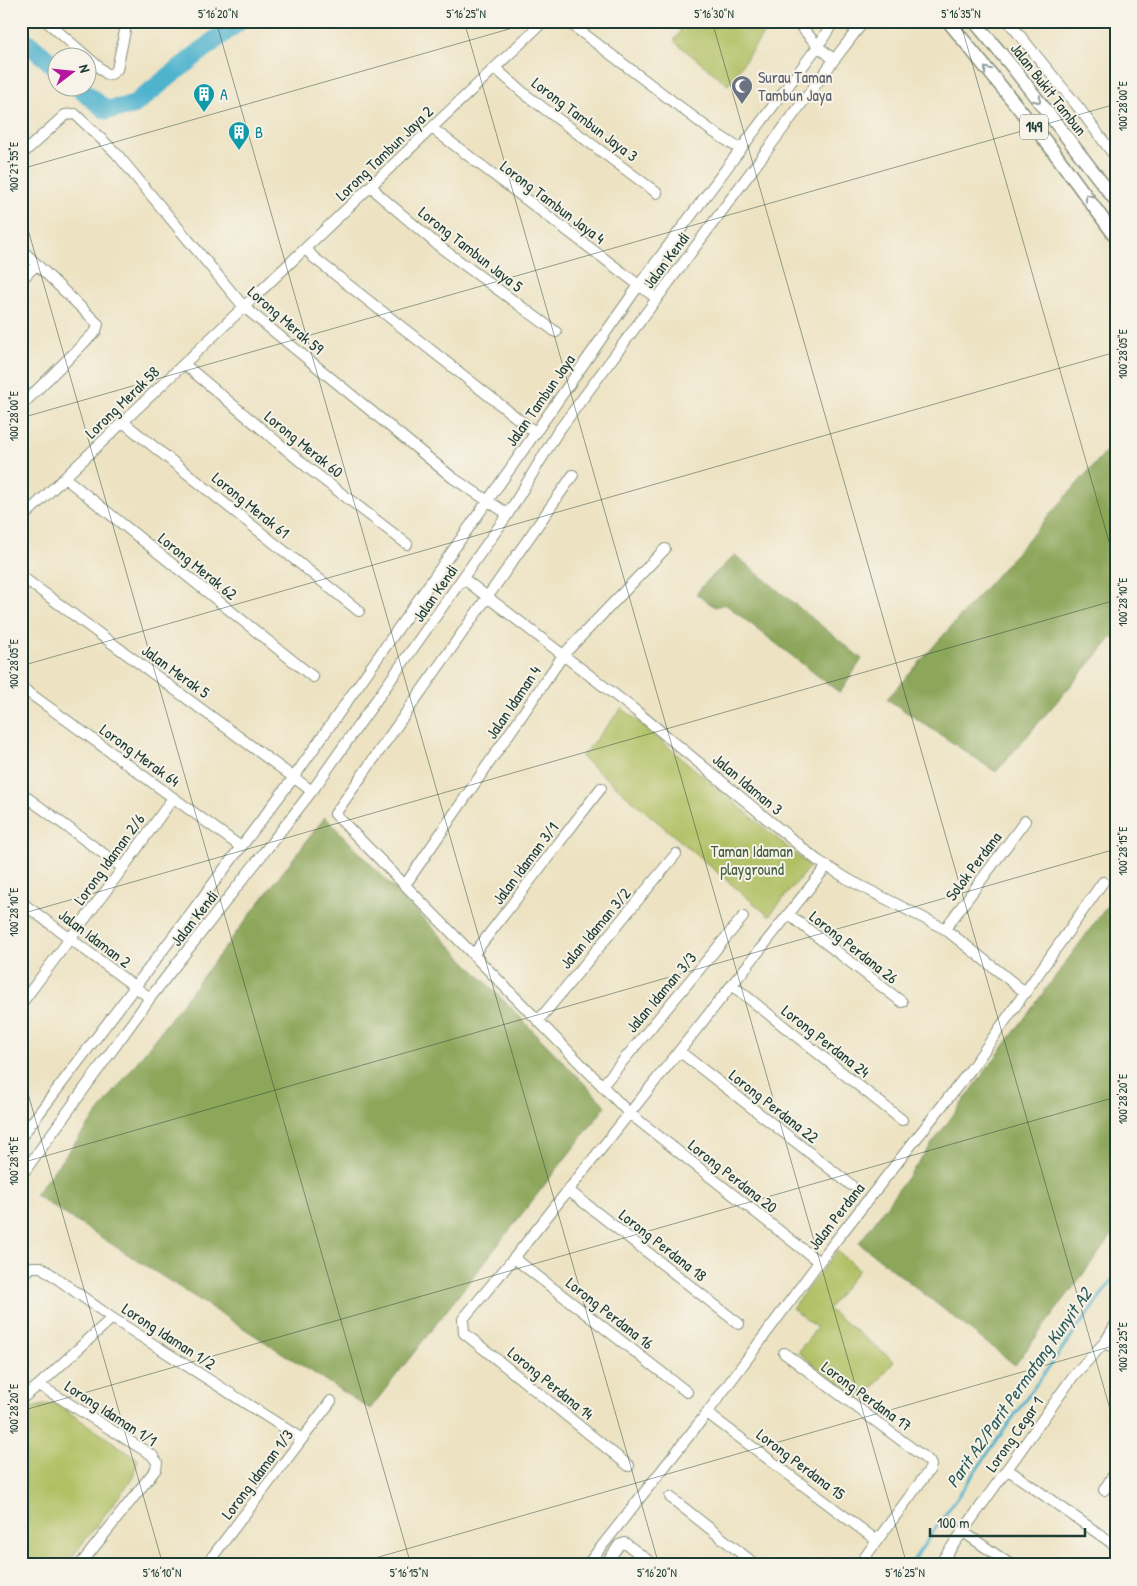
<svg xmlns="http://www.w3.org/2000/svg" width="1137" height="1586" font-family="'Patrick Hand',sans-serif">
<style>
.green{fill:#b0c064;stroke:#687e4c}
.forest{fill:#8ca65a;stroke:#567247}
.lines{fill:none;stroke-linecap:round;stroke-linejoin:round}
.stream{stroke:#50b3ce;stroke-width:3}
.river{stroke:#50b3ce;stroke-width:19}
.minor-casing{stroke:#86907c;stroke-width:12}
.major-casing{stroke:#86907c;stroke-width:15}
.minor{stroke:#fff;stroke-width:10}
.major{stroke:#fff;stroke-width:12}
.oneway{stroke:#8f9e9a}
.ticks{fill:none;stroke:#1f3d34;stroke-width:1;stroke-opacity:0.45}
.labels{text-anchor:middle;stroke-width:4;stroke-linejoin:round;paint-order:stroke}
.shield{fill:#f7f3e8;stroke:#60746a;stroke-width:1}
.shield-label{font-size:15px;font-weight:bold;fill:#1f3d34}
.worship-label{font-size:16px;fill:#5b616d;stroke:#f7f3e8;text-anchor:start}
.street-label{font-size:16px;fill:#1f3d34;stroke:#f7f3e8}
.culture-label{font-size:16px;fill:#0d838f;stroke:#f7f3e8;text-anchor:start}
.park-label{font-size:16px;fill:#435e40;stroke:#f7f3e8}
.water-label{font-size:18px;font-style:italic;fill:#2b5a5a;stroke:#f7f3e8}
.neatline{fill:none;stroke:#1f3d34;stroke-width:2}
.ticks-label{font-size:12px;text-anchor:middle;fill:#1f3d34}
</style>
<rect width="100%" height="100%" fill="#f7f3e8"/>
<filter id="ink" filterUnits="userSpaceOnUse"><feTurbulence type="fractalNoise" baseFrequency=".02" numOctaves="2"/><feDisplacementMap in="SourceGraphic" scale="10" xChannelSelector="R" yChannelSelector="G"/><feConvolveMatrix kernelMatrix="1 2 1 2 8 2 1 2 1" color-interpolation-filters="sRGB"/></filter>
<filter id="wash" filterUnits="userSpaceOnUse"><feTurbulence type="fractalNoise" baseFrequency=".0096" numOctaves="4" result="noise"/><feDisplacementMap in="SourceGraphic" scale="20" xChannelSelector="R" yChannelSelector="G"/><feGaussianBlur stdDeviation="1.12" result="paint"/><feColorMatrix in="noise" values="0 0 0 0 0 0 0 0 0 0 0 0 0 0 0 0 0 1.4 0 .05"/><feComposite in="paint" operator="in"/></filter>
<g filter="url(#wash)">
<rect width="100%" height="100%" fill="#ede3c3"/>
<!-- green -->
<path class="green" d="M668,21h100l1,5 -41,59 -54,-44 7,-10z
M622,708l188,158 -41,50 -188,-159z
M837,1251l22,18 -31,40 66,52 -33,42 -63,-51 19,-24 -25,-20z
M55,1403l83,56 -5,19 -67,87h-45v-153l3,-3z"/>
<!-- forest -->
<path class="forest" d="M1116,440v193l-120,139 -109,-73z
M735,555l127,104 -22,34 -115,-89 -10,3 -19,-13 12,-14z
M325,817l281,289 -236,303 -335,-214z
M1116,894v336l-101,135 -156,-122z"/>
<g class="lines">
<!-- stream -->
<path class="stream" d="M910,1565l120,-172 86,-118"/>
<!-- river -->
<path class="river" d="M21,37l37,32
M79,88l27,22 26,-4 107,-85"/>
</g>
</g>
<g filter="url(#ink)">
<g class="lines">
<!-- minor casing -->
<g class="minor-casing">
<path id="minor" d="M46,21l62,54 5,-2 4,-4 10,-48
M567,21l142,108 31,20
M796,21l22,25 16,14
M1008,21l71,87 37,50
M495,68l31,27 131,98
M432,128l224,170
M21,155l44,-40 10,-1 41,39 128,154 209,171 55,36
M372,186l7,9 61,52 116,85
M306,248l7,9 223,176
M21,249l77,75 -2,7 -75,75
M21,280l15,-15
M184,364l123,103 100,77
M123,422l236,189
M573,475l-238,339 294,299 190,149
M65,478l248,199
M21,519l523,-498
M21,576l291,215
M464,579l172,132 181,149 34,21 94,48 81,64
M21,687l220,160
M21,793l102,75
M405,885l159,-231 101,-105
M21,902l129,96
M788,914l114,88
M945,929l80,-108
M473,955l128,-167
M732,985l170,135
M21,1004l102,-136 50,-70
M538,1021l138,-167
M679,1051l172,134
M602,1086l141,-169
M21,1137l273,-360 345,-492 179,-239 16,-25
M21,1176l129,-178 162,-207 196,-277 49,-81 277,-373 30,-39
M568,1190l171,134
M514,1258l173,134
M21,1276l11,-9h9l71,51 190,121
M1105,1342l11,8
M784,1353l145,108 2,4 -1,4 -71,96
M39,1385l113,70 5,7 -1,7 -76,96
M21,1399l18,-14 73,-67
M707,1413l169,127
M629,1466l-165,-133 -1,-14 51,-61 312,-391
M1007,1469l109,77
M1104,1490l12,-19
M670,1497l86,68
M962,1531l49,34
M206,1565l125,-164
M587,1565l120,-152 112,-151 152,-193 132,-187
M605,1565l14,-20 6,-2 29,22
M939,1565l135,-190 31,-33 11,-18"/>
</g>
<!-- major casing -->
<g class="major-casing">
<path id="major" d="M948,21l103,127 65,89
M974,21l40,48 102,132"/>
</g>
<!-- minor -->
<use href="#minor" class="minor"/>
<!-- major -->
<use href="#major" class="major"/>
</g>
<!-- one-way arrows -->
<defs><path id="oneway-chevron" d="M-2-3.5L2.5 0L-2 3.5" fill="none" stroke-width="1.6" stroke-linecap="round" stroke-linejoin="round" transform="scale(1.25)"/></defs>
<g class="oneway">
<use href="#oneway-chevron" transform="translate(987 70) rotate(-129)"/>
<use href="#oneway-chevron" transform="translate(1038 100) rotate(52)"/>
<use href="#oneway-chevron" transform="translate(1088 197) rotate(-126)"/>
</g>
</g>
<!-- ticks -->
<path class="ticks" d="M216,21l443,1544M464,21l443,1544M712,21l404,1409M960,21l156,545M21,169l516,-148M21,205l390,1360M21,418l1095,-314M21,666l1095,-314M21,914l1095,-314M21,1069l142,496M21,1163l1095,-314M21,1411l1095,-314M351,1565l765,-220"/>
<!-- icons -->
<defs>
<g id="mosque-pin" transform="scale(1.125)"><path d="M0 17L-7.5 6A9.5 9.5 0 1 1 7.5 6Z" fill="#6b7280" stroke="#f7f3e8"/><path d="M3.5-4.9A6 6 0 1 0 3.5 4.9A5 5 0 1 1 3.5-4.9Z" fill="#fff"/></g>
<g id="building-pin" transform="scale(1.125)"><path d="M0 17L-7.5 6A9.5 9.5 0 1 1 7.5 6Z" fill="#0f9aa8" stroke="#f7f3e8"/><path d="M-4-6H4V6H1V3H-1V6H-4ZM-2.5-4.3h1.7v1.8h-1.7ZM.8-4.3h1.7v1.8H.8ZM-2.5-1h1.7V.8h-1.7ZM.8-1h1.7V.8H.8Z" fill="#fff"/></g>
</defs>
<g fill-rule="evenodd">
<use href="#mosque-pin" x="742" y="86"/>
<use href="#building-pin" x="204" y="94"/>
<use href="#building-pin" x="239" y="132"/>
</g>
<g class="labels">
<!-- shield labels -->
<rect class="shield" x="1020" y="114.5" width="28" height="25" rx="4"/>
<g class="shield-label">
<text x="1034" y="132">149</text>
</g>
<!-- worship labels -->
<g class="worship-label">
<text x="758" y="83">Surau Taman<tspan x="758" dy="18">Tambun Jaya</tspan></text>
</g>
<!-- street labels -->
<g class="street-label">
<text transform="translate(1049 89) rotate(52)" y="6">Jalan Bukit Tambun</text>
<text transform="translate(585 119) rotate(37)" y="6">Lorong Tambun Jaya 3</text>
<text transform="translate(384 153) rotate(-44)" y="6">Lorong Tambun Jaya 2</text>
<text transform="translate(553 202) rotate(37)" y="6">Lorong Tambun Jaya 4</text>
<text transform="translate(471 249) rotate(38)" y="6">Lorong Tambun Jaya 5</text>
<text transform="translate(666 260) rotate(-53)" y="6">Jalan Kendi</text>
<text transform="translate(286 320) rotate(41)" y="6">Lorong Merak 59</text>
<text transform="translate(540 400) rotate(-55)" y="6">Jalan Tambun Jaya</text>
<text transform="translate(122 402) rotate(-44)" y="6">Lorong Merak 58</text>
<text transform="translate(304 444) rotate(39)" y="6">Lorong Merak 60</text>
<text transform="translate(251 505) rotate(39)" y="6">Lorong Merak 61</text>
<text transform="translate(198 566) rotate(39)" y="6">Lorong Merak 62</text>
<text transform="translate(435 593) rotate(-55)" y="6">Jalan Kendi</text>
<text transform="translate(176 671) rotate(36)" y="6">Jalan Merak 5</text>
<text transform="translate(513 702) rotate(-56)" y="6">Jalan Idaman 4</text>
<text transform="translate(140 755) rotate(36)" y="6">Lorong Merak 64</text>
<text transform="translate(748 784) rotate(40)" y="6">Jalan Idaman 3</text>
<text transform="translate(109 859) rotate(-54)" y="6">Lorong Idaman 2/6</text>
<text transform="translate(525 863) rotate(-53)" y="6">Jalan Idaman 3/1</text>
<text transform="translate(973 866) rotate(-53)" y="6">Solok Perdana</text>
<text transform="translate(194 918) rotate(-52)" y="6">Jalan Kendi</text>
<text transform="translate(595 928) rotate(-50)" y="6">Jalan Idaman 3/2</text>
<text transform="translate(95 938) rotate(37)" y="6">Jalan Idaman 2</text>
<text transform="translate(854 947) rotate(38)" y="6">Lorong Perdana 26</text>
<text transform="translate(661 992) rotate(-50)" y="6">Jalan Idaman 3/3</text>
<text transform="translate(826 1041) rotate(38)" y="6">Lorong Perdana 24</text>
<text transform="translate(774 1106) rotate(38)" y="6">Lorong Perdana 22</text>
<text transform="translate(733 1176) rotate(38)" y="6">Lorong Perdana 20</text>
<text transform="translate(836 1216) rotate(-52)" y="6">Jalan Perdana</text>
<text transform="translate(663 1245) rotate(38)" y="6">Lorong Perdana 18</text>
<text transform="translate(610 1313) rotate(38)" y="6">Lorong Perdana 16</text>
<text transform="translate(169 1336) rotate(33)" y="6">Lorong Idaman 1/2</text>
<text transform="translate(551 1383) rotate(39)" y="6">Lorong Perdana 14</text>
<text transform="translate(867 1396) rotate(36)" y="6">Lorong Perdana 17</text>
<text transform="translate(111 1413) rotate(33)" y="6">Lorong Idaman 1/1</text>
<text transform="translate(1014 1434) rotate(-55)" y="6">Lorong Cegar 1</text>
<text transform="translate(801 1464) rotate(37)" y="6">Lorong Perdana 15</text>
<text transform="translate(257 1474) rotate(-53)" y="6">Lorong Idaman 1/3</text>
</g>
<!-- culture labels -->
<g class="culture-label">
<text x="220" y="100">A</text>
<text x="255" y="138">B</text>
</g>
<!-- park labels -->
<g class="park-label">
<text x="752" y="857">Taman Idaman<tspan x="752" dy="18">playground</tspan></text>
</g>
<!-- water labels -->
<g class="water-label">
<text transform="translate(1019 1388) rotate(-55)" y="6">Parit A2/Parit Permatang Kunyit A2</text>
</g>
</g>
<!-- margin -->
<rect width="1137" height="1586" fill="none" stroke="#f7f3e8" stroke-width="55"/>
<!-- north arrow -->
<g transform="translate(72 72) rotate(74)"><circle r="24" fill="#f7f3e8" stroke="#a1aaa0"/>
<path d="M0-4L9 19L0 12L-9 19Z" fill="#b5179e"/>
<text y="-8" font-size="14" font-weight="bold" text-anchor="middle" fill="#1f3d34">N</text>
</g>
<!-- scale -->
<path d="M930 1528v8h155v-8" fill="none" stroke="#1f3d34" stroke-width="2.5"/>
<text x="937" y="1528" font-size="15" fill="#1f3d34" stroke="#f7f3e8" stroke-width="4" paint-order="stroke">100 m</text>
<rect x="28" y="28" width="1082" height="1530" class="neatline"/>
<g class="ticks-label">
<text x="218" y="18">5°16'20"N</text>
<text x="466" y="18">5°16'25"N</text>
<text x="714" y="18">5°16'30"N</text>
<text x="961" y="18">5°16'35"N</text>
<text transform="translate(1123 106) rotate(-90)" y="4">100°28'00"E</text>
<text transform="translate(14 167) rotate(-90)" y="4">100°27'55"E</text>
<text transform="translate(1123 354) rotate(-90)" y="4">100°28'05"E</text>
<text transform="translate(14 416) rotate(-90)" y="4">100°28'00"E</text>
<text transform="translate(1123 602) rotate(-90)" y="4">100°28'10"E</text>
<text transform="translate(14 664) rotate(-90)" y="4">100°28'05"E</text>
<text transform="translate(1123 851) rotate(-90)" y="4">100°28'15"E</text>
<text transform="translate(14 912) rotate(-90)" y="4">100°28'10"E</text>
<text transform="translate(1123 1099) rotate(-90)" y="4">100°28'20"E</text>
<text transform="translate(14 1161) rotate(-90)" y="4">100°28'15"E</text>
<text transform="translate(1123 1347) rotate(-90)" y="4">100°28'25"E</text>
<text transform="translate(14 1409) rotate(-90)" y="4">100°28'20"E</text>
<text x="162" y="1577">5°16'10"N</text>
<text x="409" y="1577">5°16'15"N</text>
<text x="657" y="1577">5°16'20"N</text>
<text x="905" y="1577">5°16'25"N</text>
</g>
</svg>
